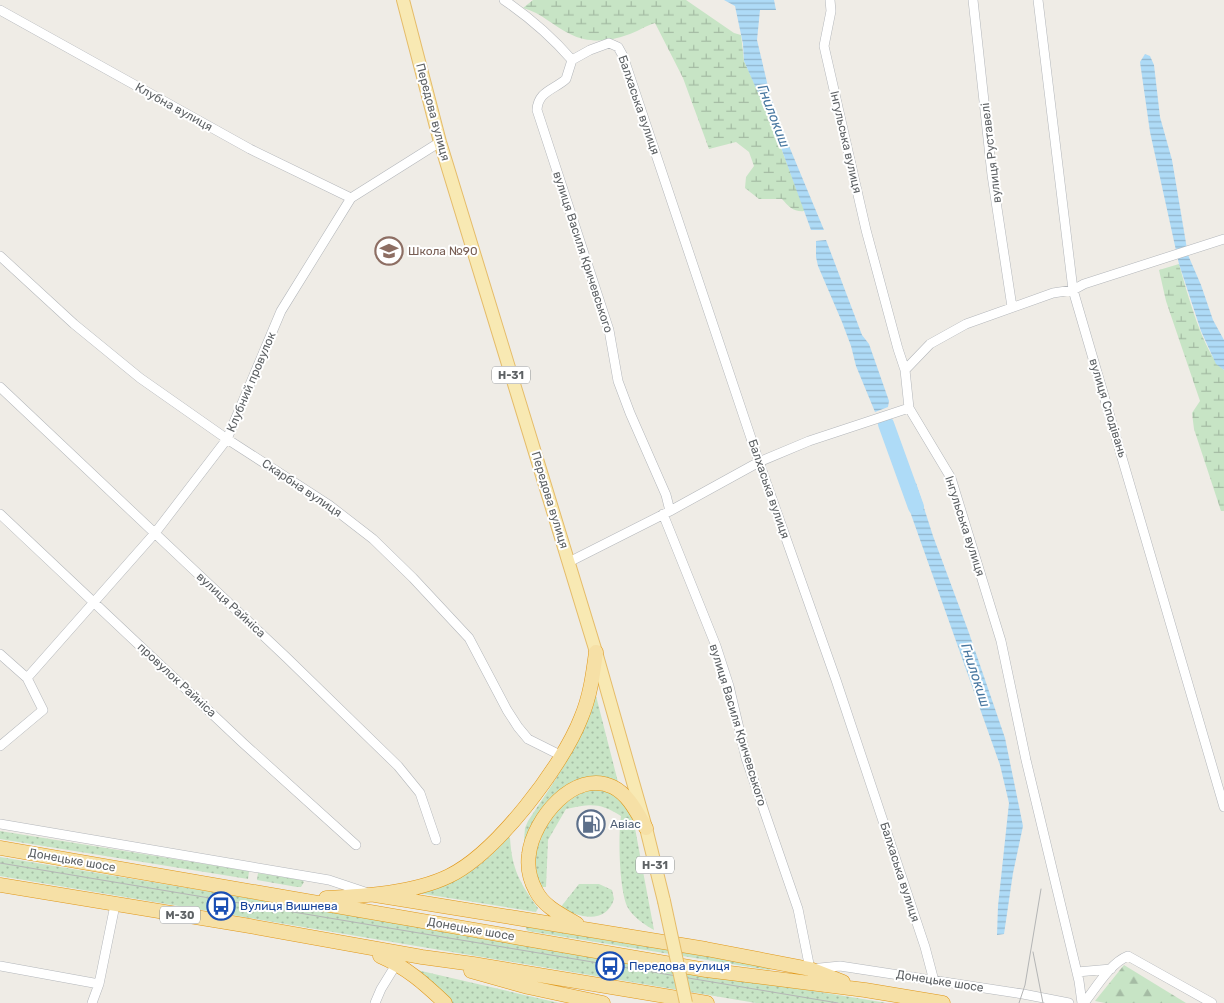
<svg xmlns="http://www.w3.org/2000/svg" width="1224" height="1003" font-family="Rubik,sans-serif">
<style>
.grass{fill:url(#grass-dots)}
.forest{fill:url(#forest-firs)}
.wetland{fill:url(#wetland-marsh)}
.water{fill:url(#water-rules)}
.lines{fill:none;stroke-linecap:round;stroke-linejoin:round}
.river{stroke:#aedbf7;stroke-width:16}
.minor-casing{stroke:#b3b6ba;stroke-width:10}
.primary-casing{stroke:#e5bc6a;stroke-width:14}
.trunk-casing{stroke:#e09616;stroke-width:15}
.minor{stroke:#fff;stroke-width:9}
.primary{stroke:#f8e9b3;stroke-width:12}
.trunk{stroke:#f6e0a6;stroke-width:14}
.tram{stroke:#b4b5b5;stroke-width:1}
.primary-bridge-casing{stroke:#e5bc6a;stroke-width:14;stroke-linecap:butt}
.primary-bridge{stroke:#f8e9b3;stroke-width:12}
.labels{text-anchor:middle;stroke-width:4;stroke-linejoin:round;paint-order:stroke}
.shield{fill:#fff;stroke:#8e9193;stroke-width:1}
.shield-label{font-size:11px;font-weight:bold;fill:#5e6265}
.street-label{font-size:12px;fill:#5e6265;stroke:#fff}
.education-label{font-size:12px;fill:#785e54;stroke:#fff;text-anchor:start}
.service-label{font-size:12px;fill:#4e5e75;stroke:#fff;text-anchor:start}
.transit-label{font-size:12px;fill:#164399;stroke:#fff;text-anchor:start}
.water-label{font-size:14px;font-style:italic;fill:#4877a0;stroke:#fff}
</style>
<defs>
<pattern id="grass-dots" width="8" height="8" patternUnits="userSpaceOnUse" patternTransform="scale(1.25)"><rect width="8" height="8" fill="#c7e4c5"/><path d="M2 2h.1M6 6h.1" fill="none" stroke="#a5bca4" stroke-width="1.8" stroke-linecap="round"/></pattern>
<pattern id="forest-firs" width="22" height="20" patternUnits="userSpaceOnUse" patternTransform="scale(1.25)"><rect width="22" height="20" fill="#c7e4c5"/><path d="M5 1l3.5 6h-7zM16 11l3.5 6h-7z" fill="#a5bca4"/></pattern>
<pattern id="wetland-marsh" width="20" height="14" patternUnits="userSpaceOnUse" patternTransform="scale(1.25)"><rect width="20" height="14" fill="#c7e4c5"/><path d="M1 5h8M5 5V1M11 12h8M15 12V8" fill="none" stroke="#a5bca4"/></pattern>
<pattern id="water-rules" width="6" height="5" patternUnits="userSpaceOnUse" patternTransform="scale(1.25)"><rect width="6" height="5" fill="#aedbf7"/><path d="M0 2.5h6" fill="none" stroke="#91b5cc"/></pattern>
</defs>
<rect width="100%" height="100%" fill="#efece6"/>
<!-- grass -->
<path class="grass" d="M595,692l24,94c-12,-2 -27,-8 -38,-7 -27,4 -43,41 -56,62h-1l1,-13 3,-7c27,-41 56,-80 67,-129z
M591,789l21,3 18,19 4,12 20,107c-9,-5 -21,-13 -26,-22 -9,-17 -10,-73 -7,-92 -22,-14 -30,-12 -55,-7l-18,31 -2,47h-6c-2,-7 -6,-15 -7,-23 0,-4 2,-10 4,-15 8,-28 27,-51 54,-60z
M0,831l249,40 -1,8 -248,-40z
M509,837l1,1c2,32 10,45 28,70l-2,4 -118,-19c41,-11 63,-25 91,-56z
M0,857l887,146h-131l-756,-127z
M258,873l44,7 2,2 -3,5h-4l-40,-7z
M579,884h20l13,6 2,9c-8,26 -35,18 -54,9z
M526,926l244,37 3,5 -4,2 -241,-39 -2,-2z
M417,970l142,33h-108z"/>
<!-- forest -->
<path class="forest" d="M1124,965l62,38h-81l-10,-2z"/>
<!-- wetland -->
<path class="wetland" d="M533,0h153l48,33 7,2 3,26 23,50 38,100c-12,1 -16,-4 -23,-12h-23l-14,-11 1,-11 8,-11 -5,-14 -13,-10 -27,7 -26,-71 -28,-55c-10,3 -18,9 -28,12 -18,7 -40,8 -57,-1 -17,-8 -28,-21 -47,-26z
M1179,264c7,25 25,92 45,106v141h-3l-27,-82 -2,-16 8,-12 -34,-100 -7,-31z"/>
<!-- water -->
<path class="water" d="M724,0h50l2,10h-16l-3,30 13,55 19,51 35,84h-13l-36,-99 -31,-70 -1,-17 -8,-38z
M1145,54l5,2 4,9 6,52 12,43 16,95 13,30 12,35 11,20v30l-8,-6 -15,-33 -22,-67 -29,-132 -10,-70z
M826,240l36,95 7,9 20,57 -1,6 -13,5 -19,-46 -5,-20 -9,-24 -24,-56 -2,-9v-16z
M916,483l17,53 36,97 36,105 18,88 -10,47 -9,61 -7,1 1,-29 11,-103 -9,-38 -98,-276z"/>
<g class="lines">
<!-- river -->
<path class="river" d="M886,424l30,83"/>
<!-- minor casing -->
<g class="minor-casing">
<path id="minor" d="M504,0c25,17 48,37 68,60
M830,0l1,11 -7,35 42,184 32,119 7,21 4,38 42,70 50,163 25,119 53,221 3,22
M973,0l19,175 20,132
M1038,0l35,290 151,517
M0,10l250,139 101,49
M572,60l18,-10 19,-7 9,4 5,9 136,406 77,218 89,267 9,34
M572,60l-6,19c-12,11 -28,12 -29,31l72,220 9,51 12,32 36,82 4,16
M0,256l74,68 66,54 87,61 102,66 44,34 40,39 56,60 38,72 11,17 10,12 34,17
M905,370l25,-26 36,-20 87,-31 20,-3 11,-6 140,-45
M0,387l287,271 111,108 22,27 16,47
M0,514l243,229 113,102
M663,514l53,132 13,40 17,72 52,151 12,60 30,-3 183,28 46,9
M569,562l101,-51 89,-49 50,-21 100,-33
M0,654l27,24 16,32 -43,36
M27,678l128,-145 72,-94 54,-128 70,-113 89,-56
M0,824l329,56 39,13
M0,966l99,18
M1077,972l34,-3
M92,1003l7,-19 16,-79
M375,1003l6,-14 16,-26
M1084,1003c12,-15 26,-40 44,-47l84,47"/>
</g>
<!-- primary casing -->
<g class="primary-casing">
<path id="primary" d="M403,0l37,142 156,510 50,176 18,73"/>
</g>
<!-- trunk casing -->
<g class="trunk-casing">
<path id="trunk" d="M0,848l706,122 159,20 78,13
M0,885l244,40 178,32 51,7 234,39
M375,895l331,54 104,20 33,13
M326,898c39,-2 88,-5 123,-22 47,-23 113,-109 132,-158 9,-21 12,-43 15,-66
M577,924c-15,-9 -33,-17 -41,-33 -6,-11 -9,-24 -7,-37 4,-34 45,-86 84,-67 16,8 24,26 33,41
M380,956c26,11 45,28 65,47
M471,971l57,16 75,16"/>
</g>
<!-- minor -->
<use href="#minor" class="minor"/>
<!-- primary -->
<use href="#primary" class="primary"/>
<!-- trunk -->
<use href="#trunk" class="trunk"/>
<!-- tram -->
<path class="tram" d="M0,863l838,140
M1033,952l10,51
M1019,1003l6,-18 16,-96"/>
<!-- primary-bridge casing -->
<g class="primary-bridge-casing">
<path id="primary-bridge" d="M664,901l22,102"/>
</g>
<!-- primary-bridge -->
<use href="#primary-bridge" class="primary-bridge"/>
</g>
<!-- icons -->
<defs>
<g id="school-ring" transform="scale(1.4375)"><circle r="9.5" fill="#fff" stroke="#8d6e63" stroke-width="1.5"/><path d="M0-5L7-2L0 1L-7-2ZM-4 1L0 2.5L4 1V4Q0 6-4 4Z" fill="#8d6e63"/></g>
<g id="fuel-ring" transform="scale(1.4375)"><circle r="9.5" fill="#fff" stroke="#5c6f8a" stroke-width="1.5"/><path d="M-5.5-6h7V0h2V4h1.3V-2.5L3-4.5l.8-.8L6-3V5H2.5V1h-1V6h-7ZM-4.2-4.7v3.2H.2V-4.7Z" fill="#5c6f8a"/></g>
<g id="bus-ring" transform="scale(1.4375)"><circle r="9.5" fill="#fff" stroke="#1a4fb4" stroke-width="1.5"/><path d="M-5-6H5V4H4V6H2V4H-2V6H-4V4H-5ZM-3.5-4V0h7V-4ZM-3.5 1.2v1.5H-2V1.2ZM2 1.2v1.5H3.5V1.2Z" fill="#1a4fb4"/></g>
</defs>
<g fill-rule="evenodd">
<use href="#school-ring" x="389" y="251"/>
<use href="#fuel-ring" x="591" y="824"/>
<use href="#bus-ring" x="221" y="906"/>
<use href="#bus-ring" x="610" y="966"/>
</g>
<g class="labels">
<!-- shield labels -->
<g class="shield">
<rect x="492" y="366.5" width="38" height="17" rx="4"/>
<rect x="636" y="856.5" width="38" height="17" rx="4"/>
<rect x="160" y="906.5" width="40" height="17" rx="4"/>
</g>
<g class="shield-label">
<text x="511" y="379">Н-31</text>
<text x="655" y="869">Н-31</text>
<text x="180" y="919">М-30</text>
</g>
<!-- street labels -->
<g class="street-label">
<text transform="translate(639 105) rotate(71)" y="4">Балхаська вулиця</text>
<text transform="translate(174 107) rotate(29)" y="4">Клубна вулиця</text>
<text transform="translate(433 112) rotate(75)" y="4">Передова вулиця</text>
<text transform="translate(846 142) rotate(77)" y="4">Інгульська вулиця</text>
<text transform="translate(991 153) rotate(-97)" y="4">вулиця Руставелі</text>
<text transform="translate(583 252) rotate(72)" y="4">вулиця Василя Кричевського</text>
<text transform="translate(251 382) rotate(-67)" y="4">Клубний провулок</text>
<text transform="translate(1108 408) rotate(73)" y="4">вулиця Сподівань</text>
<text transform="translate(302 488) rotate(34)" y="4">Скарбна вулиця</text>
<text transform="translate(769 489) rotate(71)" y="4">Балхаська вулиця</text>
<text transform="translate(550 500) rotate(73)" y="4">Передова вулиця</text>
<text transform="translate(965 526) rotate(72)" y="4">Інгульська вулиця</text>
<text transform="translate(231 605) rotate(43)" y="4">вулиця Райніса</text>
<text transform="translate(177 680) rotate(43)" y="4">провулок Райніса</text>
<text transform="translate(738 725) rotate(73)" y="4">вулиця Василя Кричевського</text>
<text transform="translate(72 860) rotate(10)" y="4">Донецьке шосе</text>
<text transform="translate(900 872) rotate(72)" y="4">Балхаська вулиця</text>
<text transform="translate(471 929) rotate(10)" y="4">Донецьке шосе</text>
<text transform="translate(940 981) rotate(9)" y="4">Донецьке шосе</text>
</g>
<!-- education labels -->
<g class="education-label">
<text x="408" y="255">Школа №90</text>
</g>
<!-- service labels -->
<g class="service-label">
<text x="610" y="828">Авіас</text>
</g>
<!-- transit labels -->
<g class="transit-label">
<text x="240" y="910">Вулиця Вишнева</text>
<text x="629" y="970">Передова вулиця</text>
</g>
<!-- water labels -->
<g class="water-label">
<text transform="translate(774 116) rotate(69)" y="5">Гнилокиш</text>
<text transform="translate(976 675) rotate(72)" y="5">Гнилокиш</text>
</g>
</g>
</svg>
